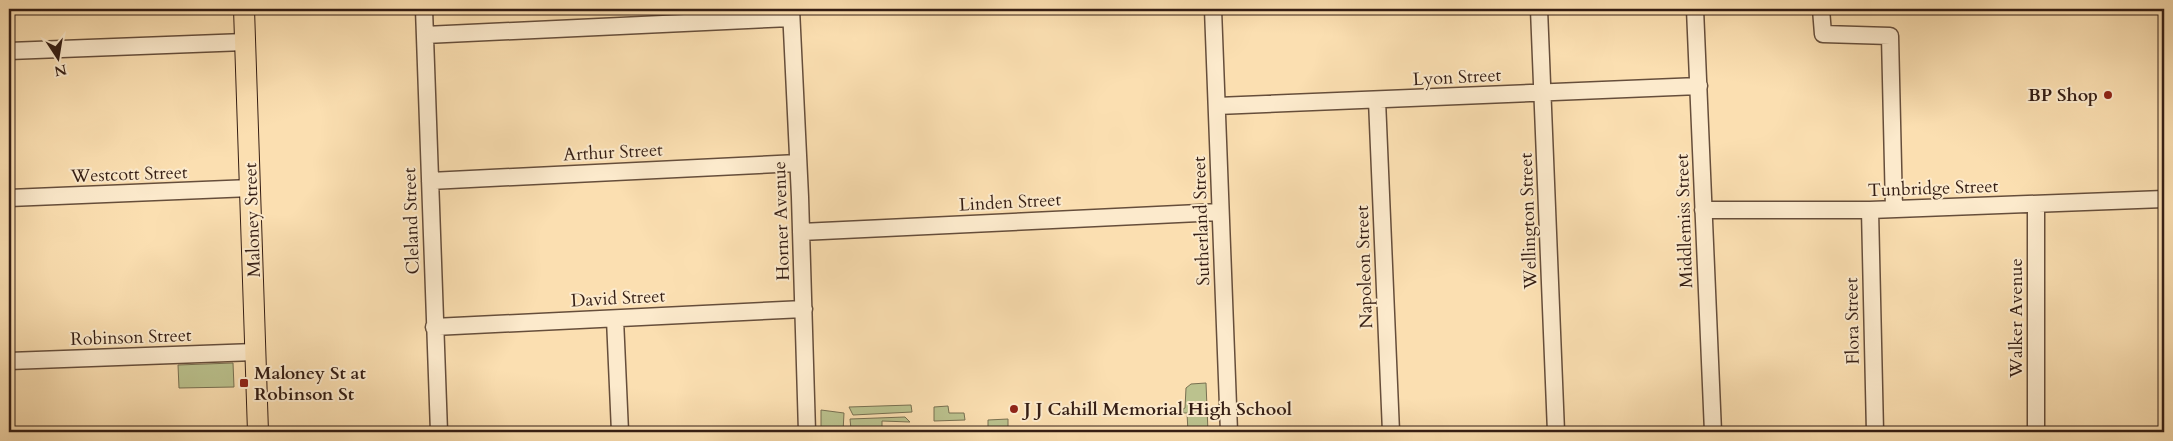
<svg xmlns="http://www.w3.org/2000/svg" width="2173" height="441" font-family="Cardo,serif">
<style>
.green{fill:#bbc28e;stroke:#787051}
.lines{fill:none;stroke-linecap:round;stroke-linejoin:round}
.minor-casing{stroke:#664e3b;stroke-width:19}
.major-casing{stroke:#351e14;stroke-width:22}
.minor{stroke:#fceacc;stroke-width:16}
.major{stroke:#fbdfb1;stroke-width:20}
.poi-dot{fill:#8f2418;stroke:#fceacc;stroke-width:2}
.labels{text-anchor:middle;stroke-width:4;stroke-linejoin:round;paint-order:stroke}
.street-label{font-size:18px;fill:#351e14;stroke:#fceacc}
.poi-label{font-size:18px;font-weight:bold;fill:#351e14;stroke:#fceacc;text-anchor:start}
</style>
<rect width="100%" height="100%" fill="#fbdfb1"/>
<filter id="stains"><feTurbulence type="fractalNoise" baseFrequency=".004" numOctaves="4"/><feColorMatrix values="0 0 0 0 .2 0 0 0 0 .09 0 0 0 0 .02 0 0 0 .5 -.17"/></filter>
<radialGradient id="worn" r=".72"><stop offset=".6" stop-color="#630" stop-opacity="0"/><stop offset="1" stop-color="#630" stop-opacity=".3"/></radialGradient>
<!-- green -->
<path class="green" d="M233,363l1,24 -55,1 -1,-23z
M1206,383l2,49h-20l-1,-19h-4v-4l2,-1 1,-20 5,-4z
M911,405l1,7 -59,3 -4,-8z
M948,406l1,7h15l1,7 -31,1v-14z
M821,410l23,3 -1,19h-22z
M905,417l5,5 -28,-1v7l-31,1 -1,-10z
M1008,419v13h-20v-12z"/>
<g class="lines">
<!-- minor casing -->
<g class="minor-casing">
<path id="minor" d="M424,9l15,423
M791,9l9,188 7,235
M1213,9l16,423
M1539,9l17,423
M1695,9l18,423
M1821,9l2,25 67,2 4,173
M425,35l366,-17
M9,51l236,-9
M1377,100l14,332
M1217,106l482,-20
M430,181l368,-18
M9,198l242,-10
M2036,204v228
M1703,210h167l294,-11
M1870,210l5,222
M801,232l419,-20
M615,319l5,113
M434,327l370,-18
M9,361l246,-9"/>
</g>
<!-- major casing -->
<g class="major-casing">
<path id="major" d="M244,9l14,423"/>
</g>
<!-- minor -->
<use href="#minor" class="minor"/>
<!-- major -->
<use href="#major" class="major"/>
</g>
<!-- markers -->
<g class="poi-dot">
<circle cx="2108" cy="95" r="5"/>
<rect x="239" y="378" width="10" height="10" rx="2.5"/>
<circle cx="1014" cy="409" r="5"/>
</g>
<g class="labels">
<!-- street labels -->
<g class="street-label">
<text transform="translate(1457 77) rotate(-3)" y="6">Lyon Street</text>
<text transform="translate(613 152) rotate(-3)" y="6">Arthur Street</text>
<text transform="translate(129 174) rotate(-2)" y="6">Westcott Street</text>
<text transform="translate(1933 188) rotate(-2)" y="6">Tunbridge Street</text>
<text transform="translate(1010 202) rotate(-3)" y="6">Linden Street</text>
<text transform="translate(252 220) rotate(-92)" y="6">Maloney Street</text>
<text transform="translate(411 221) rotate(-92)" y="6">Cleland Street</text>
<text transform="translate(781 221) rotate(-92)" y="6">Horner Avenue</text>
<text transform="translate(1201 221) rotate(-92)" y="6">Sutherland Street</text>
<text transform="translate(1528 221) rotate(-92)" y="6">Wellington Street</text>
<text transform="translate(1684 221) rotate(-92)" y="6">Middlemiss Street</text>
<text transform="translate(1364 267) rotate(-92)" y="6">Napoleon Street</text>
<text transform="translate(618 298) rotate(-3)" y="6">David Street</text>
<text transform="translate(2016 318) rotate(-90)" y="6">Walker Avenue</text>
<text transform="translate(1852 321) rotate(-91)" y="6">Flora Street</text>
<text transform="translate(131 337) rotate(-2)" y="6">Robinson Street</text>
</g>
<!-- poi labels -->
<g class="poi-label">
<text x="2098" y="101" text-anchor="end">BP Shop</text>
<text x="254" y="379">Maloney St at<tspan x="254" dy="21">Robinson St</tspan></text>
<text x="1024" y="415">J J Cahill Memorial High School</text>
</g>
</g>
<!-- margin -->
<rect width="2173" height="441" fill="none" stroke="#fbdfb1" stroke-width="30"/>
<rect x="10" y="10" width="2153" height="421" fill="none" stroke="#351e14" stroke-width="2.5"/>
<rect x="15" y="15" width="2143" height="411" fill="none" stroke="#351e14"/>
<!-- north arrow -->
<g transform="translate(58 58) rotate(168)" stroke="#fceacc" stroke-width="4" paint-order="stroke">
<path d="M0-4L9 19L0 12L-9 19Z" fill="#351e14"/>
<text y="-8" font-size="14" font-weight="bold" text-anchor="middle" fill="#351e14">N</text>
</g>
<rect width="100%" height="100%" filter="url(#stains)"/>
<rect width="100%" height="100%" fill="url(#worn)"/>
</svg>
